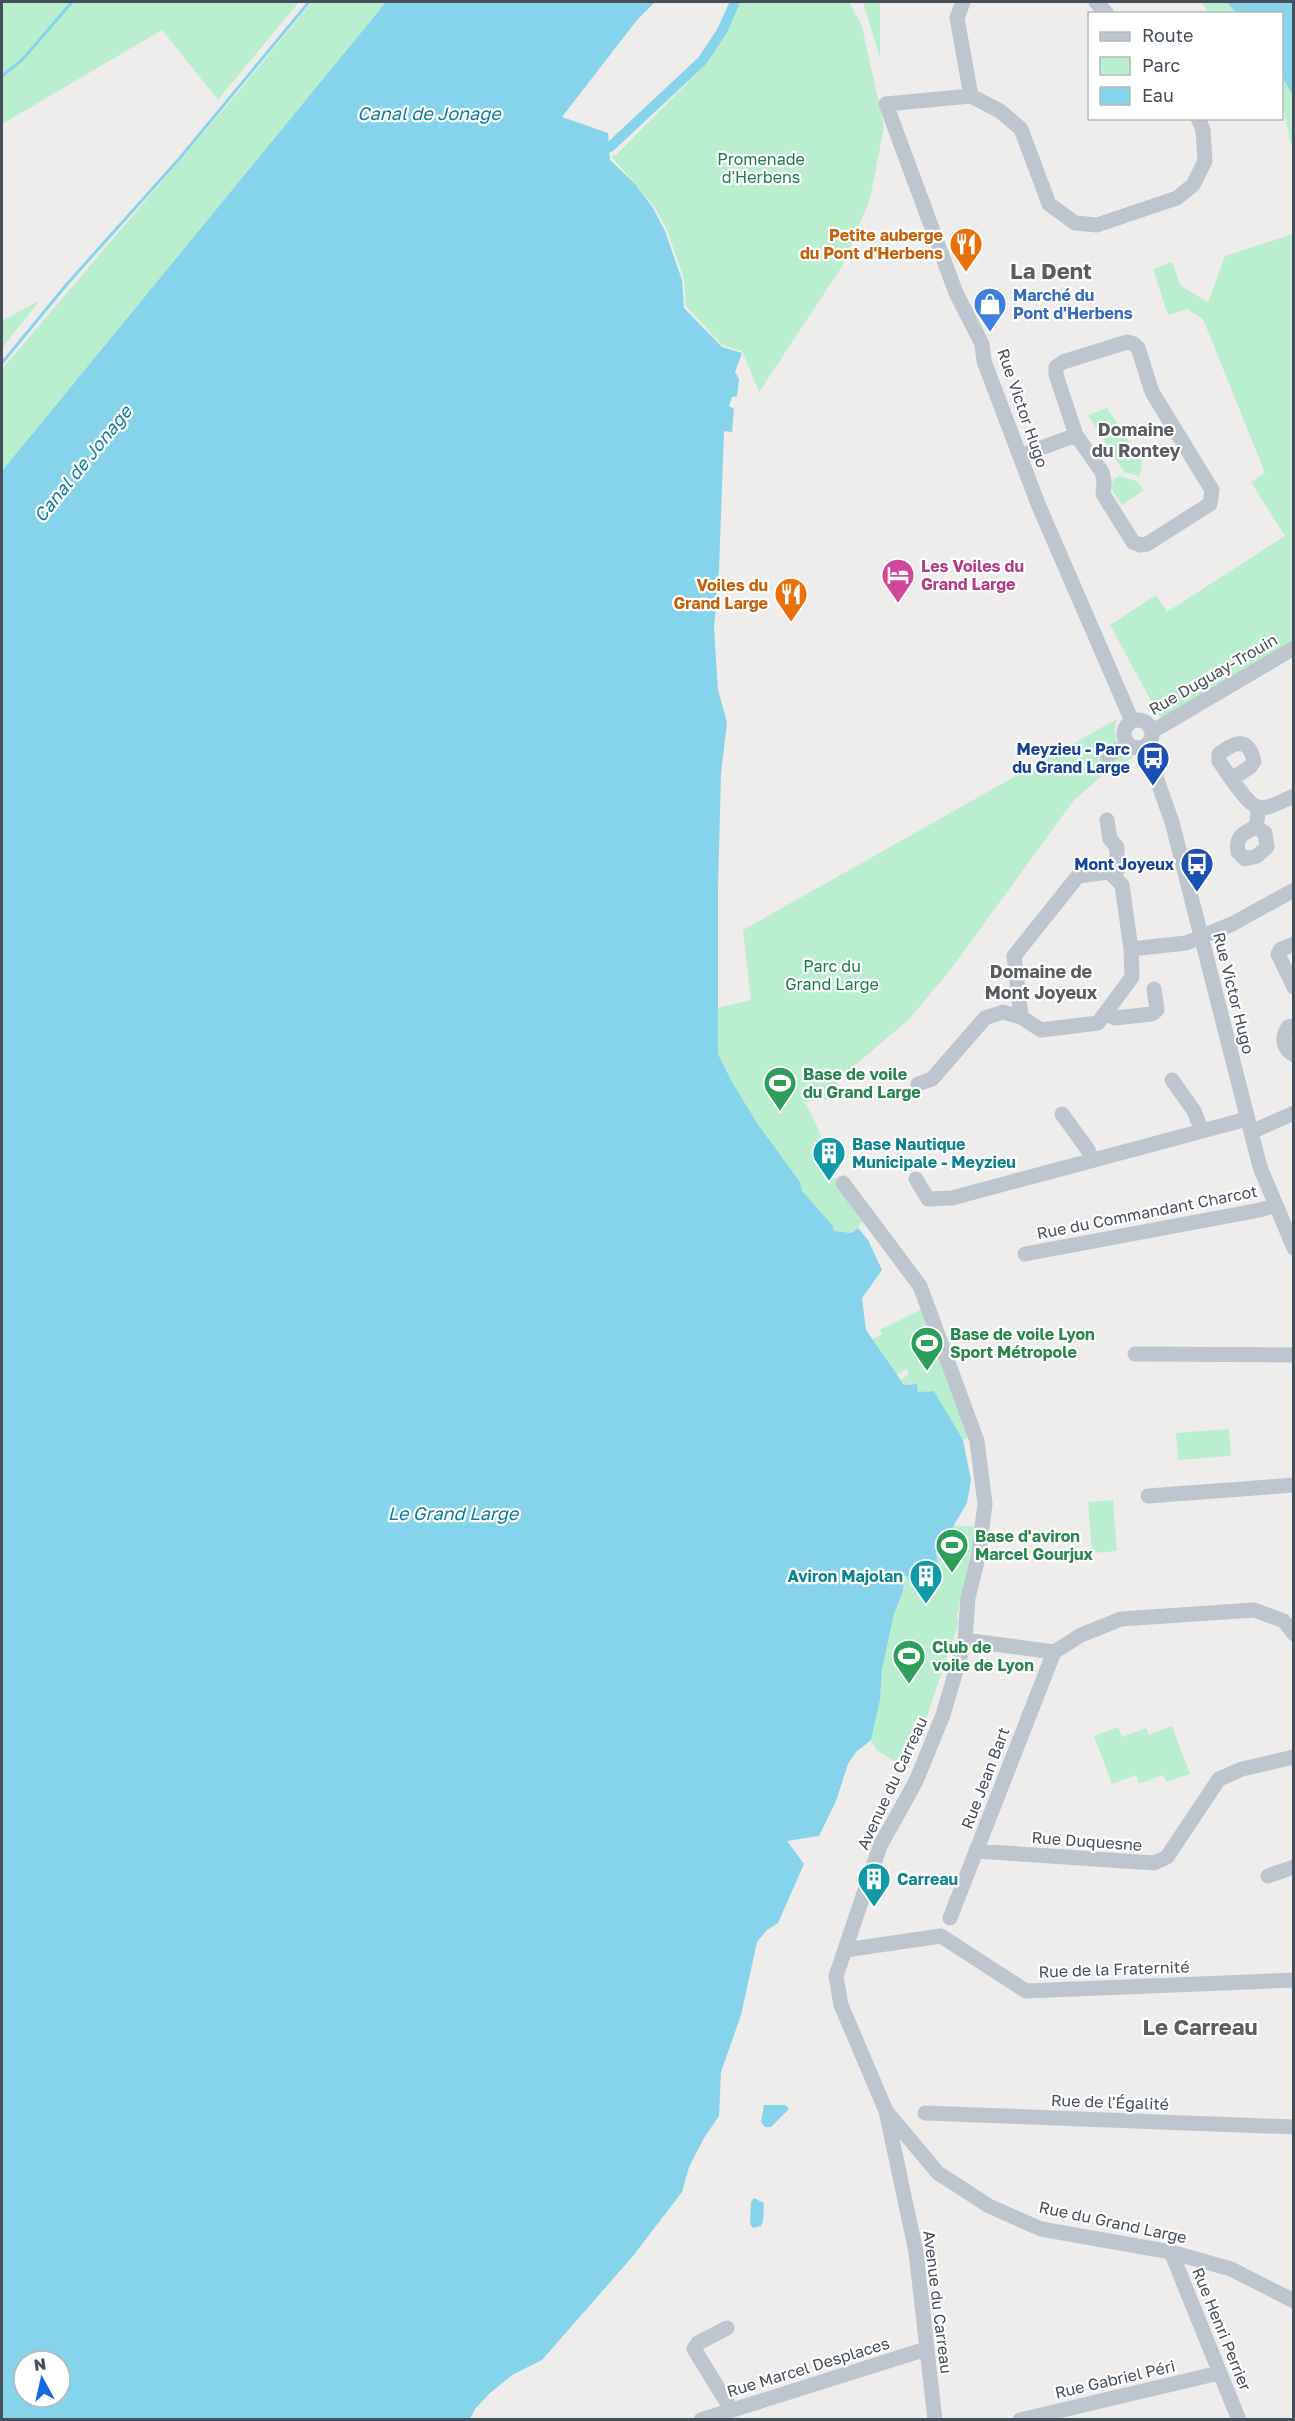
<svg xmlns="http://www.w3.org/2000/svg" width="1295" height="2421" font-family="'Golos Text',sans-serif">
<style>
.green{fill:#b9efcf}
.water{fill:#85d4ec;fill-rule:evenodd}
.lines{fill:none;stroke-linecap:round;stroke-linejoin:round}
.stream{stroke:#85d4ec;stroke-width:3}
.canal{stroke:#85d4ec;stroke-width:10}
.minor{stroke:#bdc6cf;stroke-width:15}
.labels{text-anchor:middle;stroke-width:4.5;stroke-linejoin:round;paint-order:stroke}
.park-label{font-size:16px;fill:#157c4b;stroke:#fff}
.food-label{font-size:16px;font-weight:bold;fill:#c56008;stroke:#fff;text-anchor:end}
.shop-label{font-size:16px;font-weight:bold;fill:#366cbe;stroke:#fff;text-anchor:start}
.street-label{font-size:16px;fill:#454f5a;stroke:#fff}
.hotel-label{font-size:16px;font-weight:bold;fill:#b23c85;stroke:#fff;text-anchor:start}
.transit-label{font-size:16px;font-weight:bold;fill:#164399;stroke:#fff;text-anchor:end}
.leisure-label{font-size:16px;font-weight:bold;fill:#27864d;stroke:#fff;text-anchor:start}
.culture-label{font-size:16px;font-weight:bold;fill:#0d838f;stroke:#fff;text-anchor:start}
.water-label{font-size:18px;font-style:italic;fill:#0a7ca0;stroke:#fff}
.neighbourhood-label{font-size:18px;font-weight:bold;fill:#595d62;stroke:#fff}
.district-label{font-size:22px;font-weight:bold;fill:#595d62;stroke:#fff}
</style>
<rect width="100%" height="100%" fill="#efecec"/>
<!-- green -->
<path class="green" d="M2,2h297l-81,98 -56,-70 -160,94v-104l1,-1z
M312,2h74l-384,469v-102l231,-271z
M738,2h111l13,24 22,101 -14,72 -27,66 -84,127 -17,-41 -20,-6 -36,-39 -2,-27 -17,-49 -12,-22 -44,-52 5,-1 89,-90 20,-34z
M863,2h17v56z
M1201,2h26l9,11h-27z
M1282,77l11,18v50h-2l-9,-42z
M1293,234v407l-132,78 -51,-94 46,-30 11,17 118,-76 -34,-54 14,-9 -62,-154 -16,-10 -19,6 -15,-46 19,-7 9,24 27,16 17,-46z
M40,300l-38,48v-27z
M1107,408l35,53 -2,15 -16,-4 -36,-57z
M1120,476l16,5 8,9 -22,15 -12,-18 4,-8z
M1117,719c-5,17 0,32 17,38l-26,14 -34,29 -126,173 -40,47 -67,57 -13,22 -23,3 16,33 7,29 8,16 30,36 -8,12 -6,5 -18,-2 -32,-40 -2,-9 -43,-59 -25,-41 -14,-28 -1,-46 34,-8 -8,-70z
M924,1308l48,128 -9,4 -29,-49 -16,1 -2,-8 -11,1 -4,-5 8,-6 -3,-5 -9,6 -26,-35 11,-6 -2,-4z
M1229,1429l2,27 -53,4 -2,-27z
M1113,1500l4,51 -25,2 -4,-51z
M953,1525l26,2 -22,88 1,10 -40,117 -11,27 -31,-19 -5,-10 9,-40 2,-30 12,-56 9,-23 1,-16 18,2 12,-11 2,-11z
M1172,1726l18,48 -24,8 -3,-7 -24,9 -3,-9 -24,9 -18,-48 24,-9 4,10 24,-9 3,7z"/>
<!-- water -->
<path class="water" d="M386,2h269l-18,18 -75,97 46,16 2,27 25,24 18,24 12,23 17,49 2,28 38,39 20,6 -7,19 4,7 -2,17 -5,1 -3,9 5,3 -2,23 -8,-1 -5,139 -5,58 4,62 9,32 -6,52 -3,114v166l14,28 25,41 43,59 2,9 31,35 1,5 18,2 6,-5 10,12 14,30 -20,28 4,32 38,55 13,-1 1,8 16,-1 29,49 8,40 -4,23 -31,52 2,7 -4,4 3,10 -5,7 -10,-6 -18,-1 -1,15 -9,23 -12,56 -2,30 -9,40 -15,12 -8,12 -12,37 -17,35 -32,5 17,23 -26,59 -11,7 -10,12 -16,73 -20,57 -2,44 -15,22 -15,29 -7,25 -49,64 -91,104 -30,15 -22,18 -15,16 -5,10h-468v-1948zM24,2361h36v36h-36z
M1227,2h66v93l-11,-18v-63l-46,-1z
M764,2105h21l4,4 -18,18h-6l-4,-5z
M754,2198l10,5 -1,18 -2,5 -8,2 -3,-4 1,-22z"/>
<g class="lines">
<!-- stream -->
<path class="stream" d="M2,76l20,-16 50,-58
M2,363l65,-79 112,-125 130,-157"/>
<!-- canal -->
<path class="canal" d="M610,147l92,-86 20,-30 13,-29"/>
<!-- minor -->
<path class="minor" d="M963,2l-6,16 14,78
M1096,2l11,12
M1020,456l56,-21 -20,-60v-8l7,-5 64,-20 7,2 4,4 14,44 60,98 -2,14 -63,40 -7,1 -7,-3 -30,-48 1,-13 -2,-9 -26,-37
M1124 734a14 14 0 1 1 28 0a14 14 0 1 1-28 0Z
M1132,721l-94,-217 -54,-143 -2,-17 -26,-51 -70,-189 85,-8 29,15 21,18 28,75 26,19 22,2 80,-27 16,-13 12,-24 -2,-31 -5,-12
M1151,730l7,-2 136,-80
M1145,746l27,76 88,345 34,81
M1107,756l10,-6
M1232,779l19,-13 3,-5c-6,-25 -19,-19 -35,-7v7c7,10 30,47 42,47 10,0 23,-8 33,-12
M1107,820l3,19 7,8v24l-3,6
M1256,827l9,6 2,14 -10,9 -12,3 -7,-7c-3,-16 6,-19 18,-25l3,-20
M1294,944l-13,5 -3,5 16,33
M1106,1013l9,5 37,-4 5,-4 -3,-21
M1021,1017l-7,-61 64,-80 31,-4 13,13 9,64
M1294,1026l-6,1c-7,11 -5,22 6,28
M1172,1080l22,31 8,20
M918,1084l14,-5 53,-61 18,-6 18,5 20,13 57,-7 34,-46 -1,-28 55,-6 46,-19 62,-34
M1062,1114l26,36 4,10
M1251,1132l43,-19
M916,1179l12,20 24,-1 295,-79
M843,1183l77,103 57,155 8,63 -7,54 -10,40 -3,42 -22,75 -27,66 -36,65 -44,130 5,29 45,106 30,141 19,168
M1025,1254l235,-44 16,-5
M1135,1354l159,1
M1148,1496l146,-11
M965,1640l89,12 27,-17 40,-16 133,-9 30,11 10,13
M976,1851l178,12 13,-6 52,-78 23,-10 52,-12
M1268,1876l26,-9
M950,1918l104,-266
M845,1950l96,-14 85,55 268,-11
M886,2111l52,62 51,33 52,23 130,23 60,17 63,32
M925,2113l369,14
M1171,2252l68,168
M727,2328l-29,15 -4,6 37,60
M701,2420l225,-71
M1020,2420l199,-47"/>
</g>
<!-- icons -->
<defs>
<g id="restaurant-pin" transform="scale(1.725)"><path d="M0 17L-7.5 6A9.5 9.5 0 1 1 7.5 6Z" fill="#e8710a" stroke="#fff"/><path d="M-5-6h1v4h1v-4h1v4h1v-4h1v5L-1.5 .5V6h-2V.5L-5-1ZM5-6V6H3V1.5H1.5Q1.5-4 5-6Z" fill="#fff"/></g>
<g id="shop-pin" transform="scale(1.725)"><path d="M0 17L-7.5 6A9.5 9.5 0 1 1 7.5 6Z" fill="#3f7fe0" stroke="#fff"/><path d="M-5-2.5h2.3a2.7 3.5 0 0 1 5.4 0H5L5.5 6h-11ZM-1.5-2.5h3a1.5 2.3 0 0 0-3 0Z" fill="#fff"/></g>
<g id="hotel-pin" transform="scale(1.725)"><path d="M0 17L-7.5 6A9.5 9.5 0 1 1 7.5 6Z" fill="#d1479c" stroke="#fff"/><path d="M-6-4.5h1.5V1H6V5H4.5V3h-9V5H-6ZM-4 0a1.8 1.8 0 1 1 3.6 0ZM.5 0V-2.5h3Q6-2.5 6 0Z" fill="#fff"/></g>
<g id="bus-pin" transform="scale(1.725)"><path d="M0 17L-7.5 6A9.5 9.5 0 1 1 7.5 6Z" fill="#1a4fb4" stroke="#fff"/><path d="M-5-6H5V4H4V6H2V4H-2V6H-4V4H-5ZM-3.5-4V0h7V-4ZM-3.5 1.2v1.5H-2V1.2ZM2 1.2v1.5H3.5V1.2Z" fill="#fff"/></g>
<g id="stadium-pin" transform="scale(1.725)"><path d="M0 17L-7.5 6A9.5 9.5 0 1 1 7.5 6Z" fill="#2e9e5b" stroke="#fff"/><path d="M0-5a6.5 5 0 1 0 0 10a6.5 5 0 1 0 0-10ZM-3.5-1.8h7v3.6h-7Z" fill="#fff"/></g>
<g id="building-pin" transform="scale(1.725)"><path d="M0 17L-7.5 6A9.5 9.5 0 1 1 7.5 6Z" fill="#0f9aa8" stroke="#fff"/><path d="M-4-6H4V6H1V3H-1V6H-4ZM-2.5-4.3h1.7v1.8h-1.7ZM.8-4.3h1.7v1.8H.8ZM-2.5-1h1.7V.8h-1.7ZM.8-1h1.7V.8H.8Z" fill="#fff"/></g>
</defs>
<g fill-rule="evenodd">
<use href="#restaurant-pin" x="966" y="244"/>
<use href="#shop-pin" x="990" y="304"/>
<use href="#hotel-pin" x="898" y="575"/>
<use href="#restaurant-pin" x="791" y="594"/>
<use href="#bus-pin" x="1153" y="758"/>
<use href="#bus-pin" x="1197" y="864"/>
<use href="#stadium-pin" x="780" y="1083"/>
<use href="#building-pin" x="829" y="1153"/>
<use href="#stadium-pin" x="927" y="1343"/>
<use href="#stadium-pin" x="952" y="1545"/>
<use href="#building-pin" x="926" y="1576"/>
<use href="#stadium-pin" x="909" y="1656"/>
<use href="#building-pin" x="874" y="1879"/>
</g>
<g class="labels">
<!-- park labels -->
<g class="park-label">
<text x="761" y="165">Promenade<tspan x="761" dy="18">d'Herbens</tspan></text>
<text x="832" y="972">Parc du<tspan x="832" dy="18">Grand Large</tspan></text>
</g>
<!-- food labels -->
<g class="food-label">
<text x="943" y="241">Petite auberge<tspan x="943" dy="18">du Pont d'Herbens</tspan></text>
<text x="768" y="591">Voiles du<tspan x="768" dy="18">Grand Large</tspan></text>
</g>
<!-- shop labels -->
<g class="shop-label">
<text x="1013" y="301">Marché du<tspan x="1013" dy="18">Pont d'Herbens</tspan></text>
</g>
<!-- street labels -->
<g class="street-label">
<text transform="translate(1023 408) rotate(71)" y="6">Rue Victor Hugo</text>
<text transform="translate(1213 674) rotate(-30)" y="6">Rue Duguay-Trouin</text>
<text transform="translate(1234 993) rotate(76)" y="6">Rue Victor Hugo</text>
<text transform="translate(1147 1212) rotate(-11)" y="6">Rue du Commandant Charcot</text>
<text transform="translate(985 1778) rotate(-69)" y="6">Rue Jean Bart</text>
<text transform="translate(892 1783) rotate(-65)" y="6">Avenue du Carreau</text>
<text transform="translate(1087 1841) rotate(4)" y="6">Rue Duquesne</text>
<text transform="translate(1114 1969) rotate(-2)" y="6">Rue de la Fraternité</text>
<text transform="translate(1110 2102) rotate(2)" y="6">Rue de l'Égalité</text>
<text transform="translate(1113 2222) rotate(12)" y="6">Rue du Grand Large</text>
<text transform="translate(938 2302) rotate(83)" y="6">Avenue du Carreau</text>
<text transform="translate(1222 2329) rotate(68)" y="6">Rue Henri Perrier</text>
<text transform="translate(808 2367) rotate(-17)" y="6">Rue Marcel Desplaces</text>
<text transform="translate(1115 2379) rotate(-13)" y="6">Rue Gabriel Péri</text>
</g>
<!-- hotel labels -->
<g class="hotel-label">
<text x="921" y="572">Les Voiles du<tspan x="921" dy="18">Grand Large</tspan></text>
</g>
<!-- transit labels -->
<g class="transit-label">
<text x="1130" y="755">Meyzieu - Parc<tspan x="1130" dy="18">du Grand Large</tspan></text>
<text x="1174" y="870">Mont Joyeux</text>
</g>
<!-- leisure labels -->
<g class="leisure-label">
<text x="803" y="1080">Base de voile<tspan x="803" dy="18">du Grand Large</tspan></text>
<text x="950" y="1340">Base de voile Lyon<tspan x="950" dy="18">Sport Métropole</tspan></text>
<text x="975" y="1542">Base d'aviron<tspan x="975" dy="18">Marcel Gourjux</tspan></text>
<text x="932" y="1653">Club de<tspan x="932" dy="18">voile de Lyon</tspan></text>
</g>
<!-- culture labels -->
<g class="culture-label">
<text x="852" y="1150">Base Nautique<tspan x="852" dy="18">Municipale - Meyzieu</tspan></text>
<text x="903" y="1582" text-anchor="end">Aviron Majolan</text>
<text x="897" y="1885">Carreau</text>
</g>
<!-- water labels -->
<g class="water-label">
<text x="429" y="120">Canal de Jonage</text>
<text transform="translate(83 464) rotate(-51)" y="6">Canal de Jonage</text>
<text x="453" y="1520">Le Grand Large</text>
</g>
<!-- neighbourhood labels -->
<g class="neighbourhood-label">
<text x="1136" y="436">Domaine<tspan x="1136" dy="21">du Rontey</tspan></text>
<text x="1041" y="978">Domaine de<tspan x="1041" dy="21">Mont Joyeux</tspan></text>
</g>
<!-- district labels -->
<g class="district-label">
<text x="1051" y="279">La Dent</text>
<text x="1200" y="2035">Le Carreau</text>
</g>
</g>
<!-- border -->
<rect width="1295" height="2421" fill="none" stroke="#454f5a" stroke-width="6"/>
<!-- legend -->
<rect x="1088" y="12" width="195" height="108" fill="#ffffff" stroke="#b5b9bd" stroke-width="1.5"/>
<rect x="1100" y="32" width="30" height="9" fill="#bdc6cf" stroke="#b5b9bd" stroke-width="1.5"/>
<text x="1142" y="42" font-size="18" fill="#454f5a">Route</text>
<rect x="1100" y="57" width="30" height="18" fill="#b9efcf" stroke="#b5b9bd" stroke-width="1.5"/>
<text x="1142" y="72" font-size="18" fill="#454f5a">Parc</text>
<rect x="1100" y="87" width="30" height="18" fill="#85d4ec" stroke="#b5b9bd" stroke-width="1.5"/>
<text x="1142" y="102" font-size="18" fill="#454f5a">Eau</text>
<!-- north arrow -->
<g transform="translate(42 2379) rotate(352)"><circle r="28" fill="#ffffff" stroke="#b5b9bd" stroke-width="1.5"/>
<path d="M0-4.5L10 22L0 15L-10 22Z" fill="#1669df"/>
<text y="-9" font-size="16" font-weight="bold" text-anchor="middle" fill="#454f5a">N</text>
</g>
</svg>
